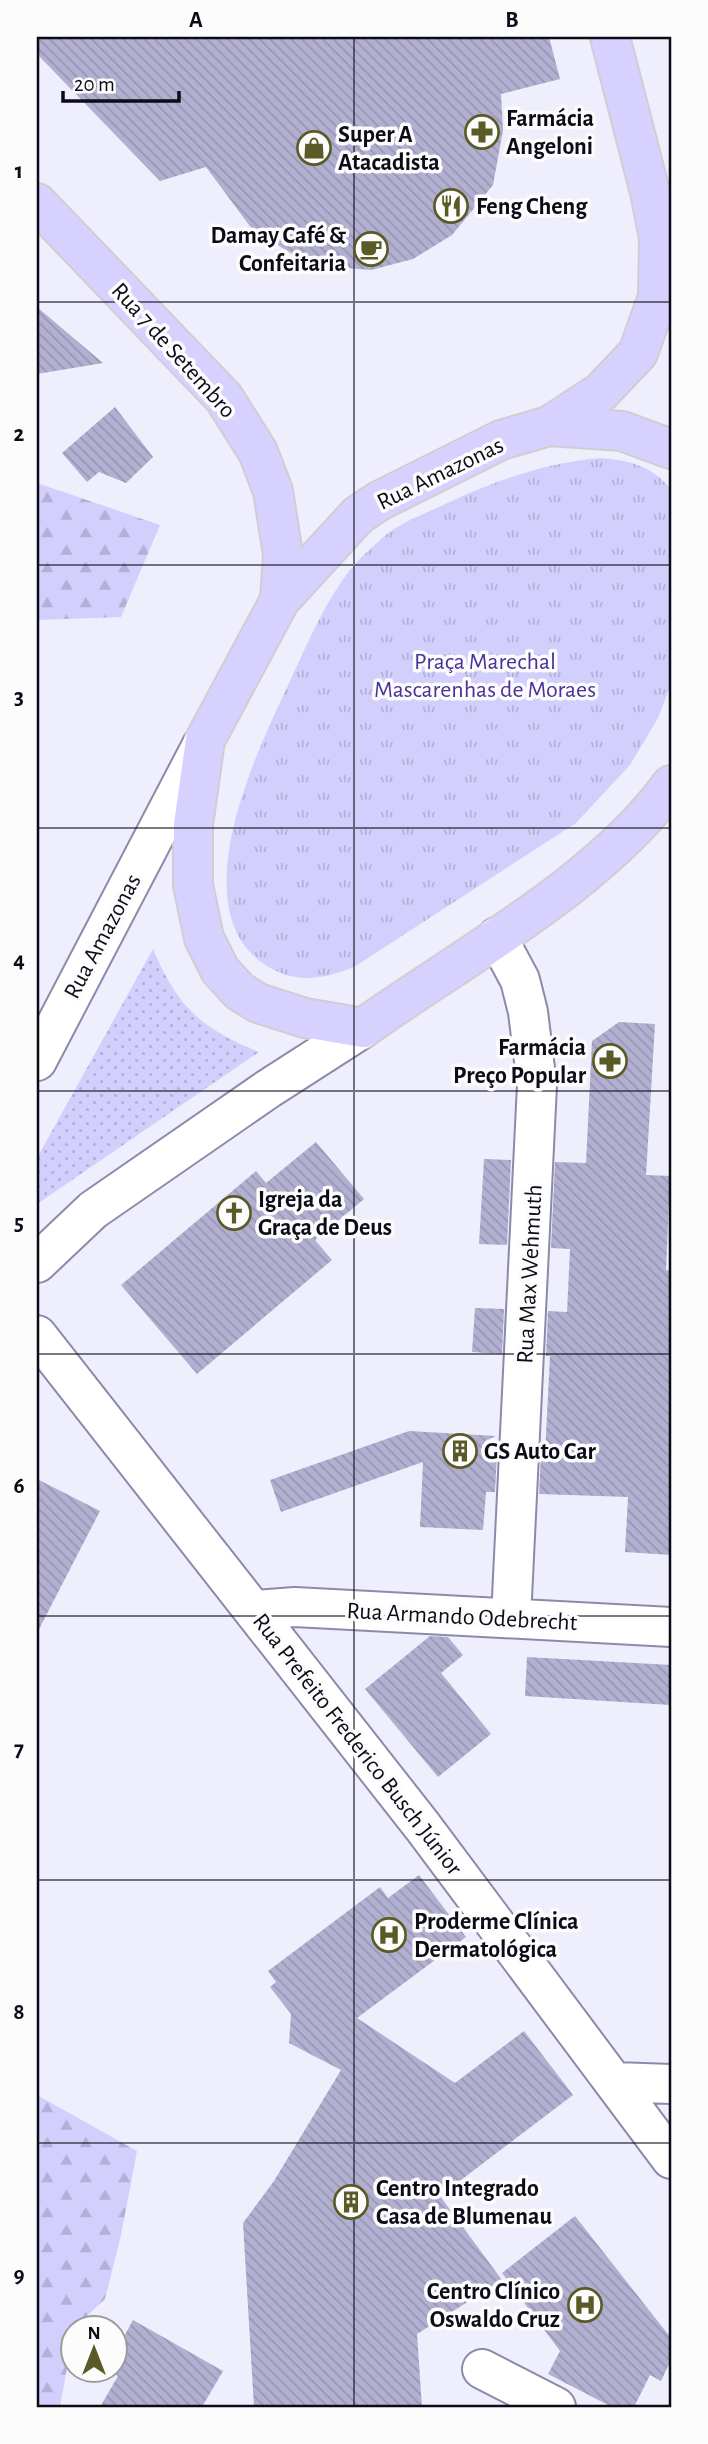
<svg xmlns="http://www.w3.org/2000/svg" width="708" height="2444" font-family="'Alegreya Sans',sans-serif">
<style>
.grass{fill:url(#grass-dots)}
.forest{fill:url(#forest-firs)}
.park{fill:url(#park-tufts)}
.building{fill:url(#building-back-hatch)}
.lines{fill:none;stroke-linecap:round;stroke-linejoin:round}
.minor-casing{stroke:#8c8aaa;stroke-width:42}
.secondary-casing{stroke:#8c8aaa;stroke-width:42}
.primary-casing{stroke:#cfced1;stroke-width:42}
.minor{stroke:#fff;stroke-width:38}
.secondary{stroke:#fff;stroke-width:38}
.primary{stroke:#d6d1ff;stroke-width:38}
.grid{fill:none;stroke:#0d0b17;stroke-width:2;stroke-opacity:0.55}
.labels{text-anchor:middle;stroke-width:7;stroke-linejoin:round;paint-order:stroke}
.poi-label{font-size:24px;font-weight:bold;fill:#0d0b17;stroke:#fcfcfc;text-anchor:start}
.street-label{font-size:24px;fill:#0d0b17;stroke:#fcfcfc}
.park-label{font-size:24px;fill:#493197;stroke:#fcfcfc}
.neatline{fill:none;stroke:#0d0b17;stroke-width:2.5}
.grid-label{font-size:23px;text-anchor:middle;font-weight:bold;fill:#0d0b17}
</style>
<defs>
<pattern id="grass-dots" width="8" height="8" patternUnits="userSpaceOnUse" patternTransform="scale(1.75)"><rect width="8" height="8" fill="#d2cffc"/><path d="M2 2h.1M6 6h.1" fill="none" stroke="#b3b0d7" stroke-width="1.8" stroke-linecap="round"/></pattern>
<pattern id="forest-firs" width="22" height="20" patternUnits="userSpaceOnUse" patternTransform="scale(1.75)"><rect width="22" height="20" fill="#d2cffc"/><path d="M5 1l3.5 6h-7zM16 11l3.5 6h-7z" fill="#b3b0d7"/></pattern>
<pattern id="park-tufts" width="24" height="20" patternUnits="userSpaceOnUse" patternTransform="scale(1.75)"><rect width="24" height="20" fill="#d2cffc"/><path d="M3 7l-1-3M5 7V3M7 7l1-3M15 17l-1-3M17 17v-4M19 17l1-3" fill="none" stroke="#b3b0d7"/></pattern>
<pattern id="building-back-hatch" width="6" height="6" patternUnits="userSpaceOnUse" patternTransform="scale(1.75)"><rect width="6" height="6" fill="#b2b0d1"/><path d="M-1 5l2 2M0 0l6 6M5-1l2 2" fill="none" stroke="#9896b3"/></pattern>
</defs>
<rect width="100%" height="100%" fill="#eeeefc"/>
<!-- grass -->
<path class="grass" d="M153,949c25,58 47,79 106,103l-222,152v-46z"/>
<!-- forest -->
<path class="forest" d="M37,483l123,42 -39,92 -84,3z
M37,2095l100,56 -16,84 -16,64 -31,29 -14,79h-23z"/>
<!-- park -->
<path class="park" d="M600,458c29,2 52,8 71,31v195l-13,34 -28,47 -54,58 -222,144c-32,13 -61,17 -90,-3 -84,-58 -5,-217 27,-285 18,-39 37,-84 65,-116 9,-10 21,-20 31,-29 15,-12 35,-19 52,-27 52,-25 104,-44 161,-49z"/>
<!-- building -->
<path class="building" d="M37,37h512l11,42 -59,15 2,36 -10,55 -41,50 -39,24 -42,11 -61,-5 -58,-36 -46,-62 -46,14 -123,-127z
M37,307l66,56 -66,11z
M115,407l38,50 -27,26 -27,-11 -12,10 -25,-29z
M619,1022l36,2 -9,151 24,1 -4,94 5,1v284l-46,-3 3,-55 -89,-3 2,-40h4l5,-98h-4l2,-45 19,1 3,-63 -19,-1 4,-86 31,1 6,-122z
M316,1142l48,57 -49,41 17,20 -135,114 -76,-89 135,-114 10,12z
M484,1159l27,1 -4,85 -28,-1z
M475,1308l29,1 -2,45 -30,-2z
M409,1431l87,5 -11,5 -1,10 13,1 -2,40h-9l-3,38 -63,-3 3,-65 -142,50 -11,-32z
M37,1479l63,32 -63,122z
M430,1636l18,1 15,18 -22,18 50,61 -53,43 -73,-88z
M527,1657l144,8v40l-146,-9z
M419,1875l47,62 -109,81 98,65 69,-52 49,64 -133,101 62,84 -85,54 5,73h-168l-11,-184 31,-42 67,-111 -52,-27 2,-29 -21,-27 6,-5 -8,-11 112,-84 8,11z
M575,2216l96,122v22l-10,21 -11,-6 -16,32h-22l-64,-33 12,-23 -58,-78z
M133,2320l90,51 -21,36h-102l18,-31 -10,-6h8v-19z"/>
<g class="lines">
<!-- minor casing -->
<g class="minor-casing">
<path id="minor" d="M497,937l23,43 8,32 9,73 -26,533
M37,1335l386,492 248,332
M254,1610l41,-3 376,20
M615,2082l56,2
M482,2369l74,38"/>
</g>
<!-- secondary casing -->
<g class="secondary-casing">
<path id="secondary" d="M37,1061l165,-316
M37,1263l56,-53 175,-121 95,-61"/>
</g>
<!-- primary casing -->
<g class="primary-casing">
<path id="primary" d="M610,37l40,155 9,46 -1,59 -20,56 -37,39 -52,34 -48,14 -122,61 -21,14 -78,85 -75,140 -12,85v60l11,53 16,32 19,21 19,12 47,15 58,10c99,-70 238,-146 308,-243
M37,203l187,195 34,54 15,39 10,64 -3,45
M549,426l73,5 49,18"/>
</g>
<!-- minor -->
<use href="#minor" class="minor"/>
<!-- secondary -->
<use href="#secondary" class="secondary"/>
<!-- primary -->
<use href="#primary" class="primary"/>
</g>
<!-- grid -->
<path class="grid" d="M354,37v2370M37,302h634M37,565h634M37,828h634M37,1091h634M37,1354h634M37,1616h634M37,1880h634M37,2143h634"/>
<!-- icons -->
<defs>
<g id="pharmacy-ring" transform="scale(1.75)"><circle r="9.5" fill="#fcfcfc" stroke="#5a5a26" stroke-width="1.5"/><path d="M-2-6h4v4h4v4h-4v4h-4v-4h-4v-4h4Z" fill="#5a5a26"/></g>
<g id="shop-ring" transform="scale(1.75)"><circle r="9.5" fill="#fcfcfc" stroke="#5a5a26" stroke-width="1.5"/><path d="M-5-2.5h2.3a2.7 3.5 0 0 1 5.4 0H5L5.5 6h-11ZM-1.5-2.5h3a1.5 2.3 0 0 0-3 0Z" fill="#5a5a26"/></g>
<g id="restaurant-ring" transform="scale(1.75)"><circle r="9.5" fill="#fcfcfc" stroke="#5a5a26" stroke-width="1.5"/><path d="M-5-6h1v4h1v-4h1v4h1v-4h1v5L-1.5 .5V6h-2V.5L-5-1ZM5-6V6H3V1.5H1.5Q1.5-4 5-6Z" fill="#5a5a26"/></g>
<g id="cafe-ring" transform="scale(1.75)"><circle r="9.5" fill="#fcfcfc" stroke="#5a5a26" stroke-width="1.5"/><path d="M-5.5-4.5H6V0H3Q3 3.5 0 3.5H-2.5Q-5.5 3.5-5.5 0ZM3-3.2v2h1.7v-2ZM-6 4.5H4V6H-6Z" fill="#5a5a26"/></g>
<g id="church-ring" transform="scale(1.75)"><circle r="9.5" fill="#fcfcfc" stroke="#5a5a26" stroke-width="1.5"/><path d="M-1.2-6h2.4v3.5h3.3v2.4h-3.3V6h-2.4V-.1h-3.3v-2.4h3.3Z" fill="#5a5a26"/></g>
<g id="building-ring" transform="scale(1.75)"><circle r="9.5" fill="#fcfcfc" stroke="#5a5a26" stroke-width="1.5"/><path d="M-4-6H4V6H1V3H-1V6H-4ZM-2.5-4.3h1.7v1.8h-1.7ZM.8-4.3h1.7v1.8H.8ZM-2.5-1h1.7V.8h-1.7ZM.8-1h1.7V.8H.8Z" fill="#5a5a26"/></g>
<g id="hospital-ring" transform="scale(1.75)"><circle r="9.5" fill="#fcfcfc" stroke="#5a5a26" stroke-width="1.5"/><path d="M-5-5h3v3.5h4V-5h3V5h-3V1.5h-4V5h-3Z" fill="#5a5a26"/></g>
</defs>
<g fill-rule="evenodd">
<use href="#pharmacy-ring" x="482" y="132"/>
<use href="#shop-ring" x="314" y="148"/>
<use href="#restaurant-ring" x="451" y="206"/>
<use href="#cafe-ring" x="371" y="249"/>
<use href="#pharmacy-ring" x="610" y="1061"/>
<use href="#church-ring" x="234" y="1213"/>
<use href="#building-ring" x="460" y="1451"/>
<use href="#hospital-ring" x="389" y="1935"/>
<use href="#building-ring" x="351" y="2202"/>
<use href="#hospital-ring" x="585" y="2305"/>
</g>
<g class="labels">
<!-- poi labels -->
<g class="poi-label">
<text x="506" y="126">Farmácia<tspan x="506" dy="28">Angeloni</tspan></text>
<text x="338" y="142">Super A<tspan x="338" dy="28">Atacadista</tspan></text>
<text x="476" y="214">Feng Cheng</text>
<text x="346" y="243" text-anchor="end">Damay Café &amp;<tspan x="346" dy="28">Confeitaria</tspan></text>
<text x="586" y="1055" text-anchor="end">Farmácia<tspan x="586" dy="28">Preço Popular</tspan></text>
<text x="258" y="1207">Igreja da<tspan x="258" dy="28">Graça de Deus</tspan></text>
<text x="484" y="1459">GS Auto Car</text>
<text x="414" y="1929">Proderme Clínica<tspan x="414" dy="28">Dermatológica</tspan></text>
<text x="376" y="2196">Centro Integrado<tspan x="376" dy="28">Casa de Blumenau</tspan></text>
<text x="560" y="2299" text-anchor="end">Centro Clínico<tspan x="560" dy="28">Oswaldo Cruz</tspan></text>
</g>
<!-- street labels -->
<g class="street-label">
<text transform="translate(174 350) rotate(48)" y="8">Rua 7 de Setembro</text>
<text transform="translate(440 473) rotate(-26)" y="8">Rua Amazonas</text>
<text transform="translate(102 936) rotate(-62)" y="8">Rua Amazonas</text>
<text transform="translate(529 1274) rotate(-87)" y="8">Rua Max Wehmuth</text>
<text transform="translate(462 1616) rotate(3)" y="8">Rua Armando Odebrecht</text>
<text transform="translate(358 1744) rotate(52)" y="8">Rua Prefeito Frederico Busch Júnior</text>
</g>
<!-- park labels -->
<g class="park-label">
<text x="485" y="669">Praça Marechal<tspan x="485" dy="28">Mascarenhas de Moraes</tspan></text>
</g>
</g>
<!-- border -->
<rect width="708" height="2444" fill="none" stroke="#fcfcfc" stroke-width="77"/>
<!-- north arrow -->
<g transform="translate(94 2349)"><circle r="33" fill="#fcfcfc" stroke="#9c9ca0" stroke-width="2"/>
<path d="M0-5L12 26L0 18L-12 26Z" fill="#5a5a26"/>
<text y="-10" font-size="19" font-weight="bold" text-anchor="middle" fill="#0d0b17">N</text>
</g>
<!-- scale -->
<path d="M63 91v10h116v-10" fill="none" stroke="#0d0b17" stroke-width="3.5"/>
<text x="74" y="91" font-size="21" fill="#0d0b17" stroke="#fcfcfc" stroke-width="5" paint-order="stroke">20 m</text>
<rect x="38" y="38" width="632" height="2368" class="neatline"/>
<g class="grid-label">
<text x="196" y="27">A</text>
<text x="512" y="27">B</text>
<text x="19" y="178">1</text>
<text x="19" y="441">2</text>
<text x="19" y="704">3</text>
<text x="19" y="967">4</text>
<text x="19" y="1230">5</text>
<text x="19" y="1493">6</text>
<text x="19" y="1756">7</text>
<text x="19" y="2019">8</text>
<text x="19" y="2282">9</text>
</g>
</svg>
